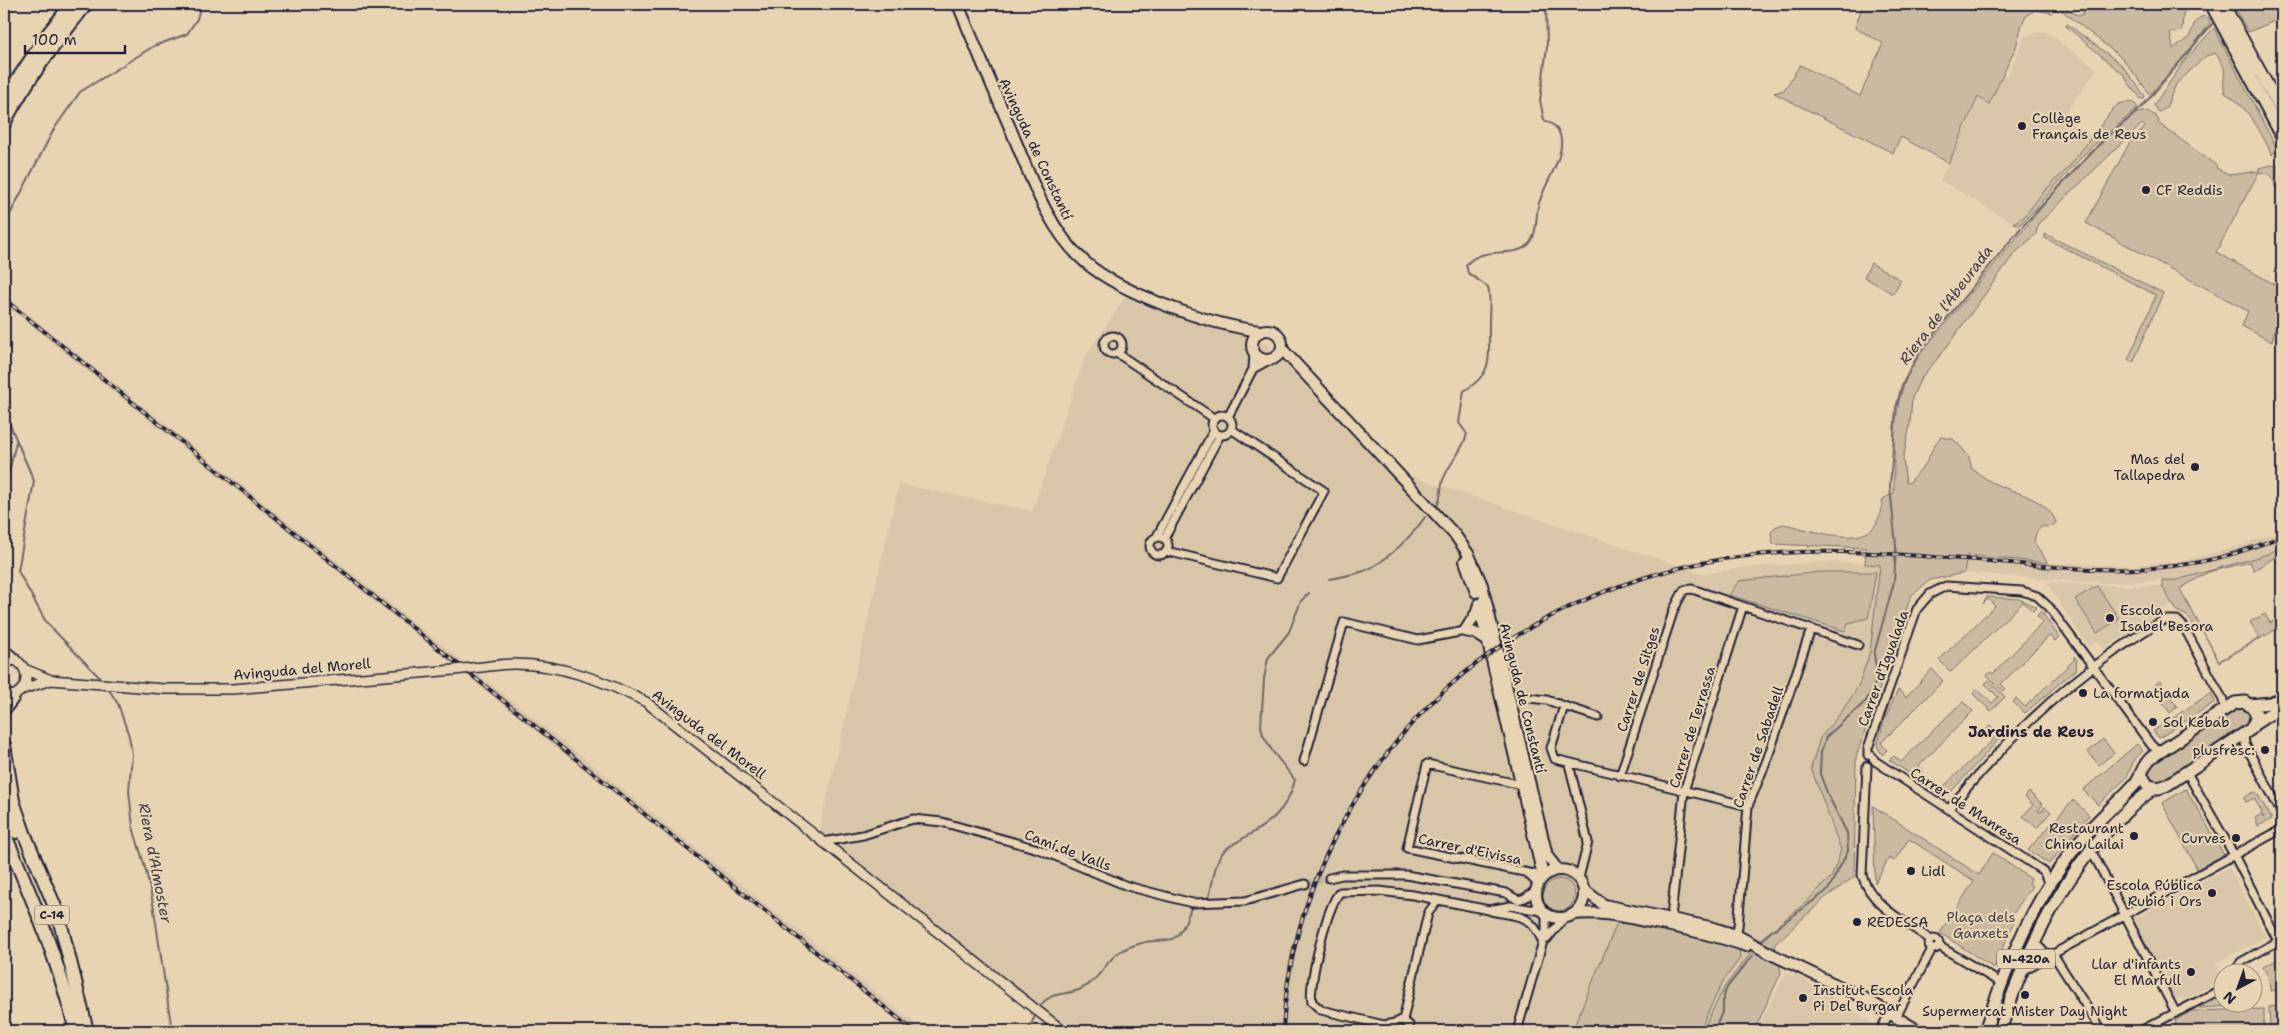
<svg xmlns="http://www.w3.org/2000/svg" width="2286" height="1035" font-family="'Shantell Sans',sans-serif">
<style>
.built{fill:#d9c6a9}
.green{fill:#cbbaa1;stroke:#766e6e;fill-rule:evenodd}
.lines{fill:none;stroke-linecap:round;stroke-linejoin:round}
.stream{stroke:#6f6669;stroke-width:2}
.minor-tunnel{stroke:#c0b09a;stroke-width:7;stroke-dasharray:7 3.5;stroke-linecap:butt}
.minor-casing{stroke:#22223b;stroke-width:11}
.tertiary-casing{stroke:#22223b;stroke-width:12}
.secondary-casing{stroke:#22223b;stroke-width:14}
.primary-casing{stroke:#22223b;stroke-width:15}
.motorway-casing{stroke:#22223b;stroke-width:16}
.minor{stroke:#e8d3b2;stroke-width:7}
.tertiary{stroke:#e8d3b2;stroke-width:9}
.secondary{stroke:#e8d3b2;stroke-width:10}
.primary{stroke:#e8d3b2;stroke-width:11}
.motorway{stroke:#e8d3b2;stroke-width:12}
.rail-casing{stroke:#22223b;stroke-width:4}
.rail{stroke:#e8d3b2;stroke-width:2;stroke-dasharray:5.5;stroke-linecap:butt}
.tertiary-bridge-casing{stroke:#22223b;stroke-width:12;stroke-linecap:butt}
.tertiary-bridge{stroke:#e8d3b2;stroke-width:9}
.poi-dot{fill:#22223b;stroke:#e8d3b2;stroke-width:2}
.labels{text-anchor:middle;stroke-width:4.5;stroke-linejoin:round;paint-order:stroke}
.shield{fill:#e8d3b2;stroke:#5d575f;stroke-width:1}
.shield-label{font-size:12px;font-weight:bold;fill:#22223b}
.poi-label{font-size:14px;fill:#22223b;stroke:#e8d3b2;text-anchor:start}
.street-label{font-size:14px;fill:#22223b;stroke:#e8d3b2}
.park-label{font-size:14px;fill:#44404f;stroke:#e8d3b2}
.water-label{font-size:15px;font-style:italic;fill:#423e4e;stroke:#e8d3b2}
.neighbourhood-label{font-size:15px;font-weight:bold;fill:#22223b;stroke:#e8d3b2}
</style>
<rect width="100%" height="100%" fill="#e8d3b2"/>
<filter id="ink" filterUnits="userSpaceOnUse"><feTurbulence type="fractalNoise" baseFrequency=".02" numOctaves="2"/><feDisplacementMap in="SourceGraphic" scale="10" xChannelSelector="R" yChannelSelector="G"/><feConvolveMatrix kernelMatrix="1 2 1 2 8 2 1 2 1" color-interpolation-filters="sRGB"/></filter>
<g filter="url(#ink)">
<!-- built -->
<path class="built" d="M2045,31l52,38 -34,47 29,21 -23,30 -26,25 -19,25 -11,6 -73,-43 13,-25 26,-58 10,6 14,-28 4,2 18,-41z
M4,295l601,480 319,256h-14l-906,-727z
M1126,296l141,48 115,122 321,108 45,-7 74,-5 58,2 -10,88 -12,35 -18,27 -20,24 3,67 18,46 -9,25 -28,28 -41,33 -38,49 -23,45h-631l-252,-199 80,-348 133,27 53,-154z
M2282,530v15l-17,10 -88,24 -71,4 -142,-10 3,-18 81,8 82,3 58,-6 51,-14z
M2046,582l79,4h37l11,18 -69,45 -6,-8 -9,6z
M2229,867l37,70 -50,26 7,16 -39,21 -2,-3 -9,3 -12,-23 2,-1 -30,-57z
M1786,973l7,4 1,-4 56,35 27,19 -3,4h-118z"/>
<!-- green -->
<path class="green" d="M1863,4h179l10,9 -17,-3 -8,5 -5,9 -6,23 -27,57 -11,-7 -29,66 -48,-26 -8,16 -119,-60 10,-3 16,-25 60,31 23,-53 -28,-15z
M2061,4l16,11h5l6,-11h111l-4,4 -9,2 -3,4 -1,16 -6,3 -6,-1 3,17c4,-4 10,-7 14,-10 8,-9 4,-19 17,-23l6,3v4l-23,31 -37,40 -28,-36 -62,-49z
M2233,4h49v14l-34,14z
M2067,24l55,41 23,31 -1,3h-3l-13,-17 -3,-6 -59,-50z
M2214,28l62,119v3l-4,5c-11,-23 -24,-49 -47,-62 -5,-19 7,-19 -10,-40l-9,3 -30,28 -10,24 -7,4 -5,-7 31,-45z
M2127,102l7,1 4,5 -48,40 -67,74 -5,3 -5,-2 11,-6 19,-25 26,-25 44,-58 6,-5z
M2147,111l9,5 3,5 -1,2 59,43 -1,2 14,7 29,-4v-3c9,-2 15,-6 23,2v66l-2,20 2,43 -10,43 -30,-16 6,-15 -162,-88 43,-79 16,-17 -3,-3 -104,100 -2,10 -22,20 -71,98 -22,26 -9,20 -2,27 -7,35 3,23 4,-1 16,-19 9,-19 6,-7 12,2 9,9 7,9 3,12c7,5 15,11 23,15 19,8 55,16 61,39l-2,3 -13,1 -5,6 -2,9 14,21 -81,-8 -3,18 -34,7 -19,16 -55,161 -2,120 -29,21 -50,46 6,29 -27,58h-52l23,-45 38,-49 41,-33 28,-28 9,-26 -30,-82 9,-30 20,-24 18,-27 12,-35 10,-87 -15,-1 1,-16 -93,-4 -2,-11 4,-6 8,-3c22,4 73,23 90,4 7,-8 8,-19 10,-29l11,-6c0,-35 -2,-76 10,-109 4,-12 11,-21 17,-31l132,-159 57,-59 27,-22zM2259,172c12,1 14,3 16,15l4,3 -2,48 4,50 -65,-36z
M2045,234l118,59 -30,70 -5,-3 28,-65 -111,-57z
M1871,263l30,17 -8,14 -29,-17z
M2282,547v6l-28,17 -4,-8 -42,10 -28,17 39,72 41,-23 -10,-16 15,-8 5,9 12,-7v10l-63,36 -19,-36 -5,2 -6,-11 -12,-6 -4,-6 -11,-19v-6h15l88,-25z
M1821,572h55l-8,46 -20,5 -3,8 -116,-36 10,-14z
M2097,586l22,33 -22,14 -22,-34z
M1987,597l32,2 18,8 -4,4 -10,-9 -72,70 -12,-12 56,-54 -7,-7 -5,5z
M2041,611l18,26 -4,4 -6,-5 -48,48 4,4 -2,3 -16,-16 4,-3 2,2 50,-52 -6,-6z
M2074,656l3,4 -2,10 -50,43 -12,-11 3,-4 9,9 49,-47z
M1932,669l11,12 -62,62 6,7 -5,5 -5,-9 7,-25 14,-31 8,7z
M1989,680l16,17 -14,14 -18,-17 4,-5 15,14 6,-6 -13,-13z
M2160,681l17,26 -7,6 -18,-26z
M2211,693l4,9 -56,36 -6,-7z
M1963,701l10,10 -54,55 5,5 -4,4 3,3 -3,2 -31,-20 5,-4 7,6z
M2244,707l8,10 -2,8 -91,59 -10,-4 -2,-13 89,-59z
M1990,725l11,12 -52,57h-8l-13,-8 5,-5 8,8 53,-50 -8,-9z
M2103,739l11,14 -15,12 -11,-13z
M2137,744l6,7 -8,8 -9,19 -28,27 -15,-15z
M2186,789l38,66 -27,14 -35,-66z
M2029,792l14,13 -5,6 3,1 4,-5 6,5 -14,16 -14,-12 10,-11 -8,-8z
M2254,792l3,1 15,26 -14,7 -3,-8 5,-3 4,3 -3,-5 1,-1 -8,-14 -8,4 -2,-4z
M2073,800l16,15 -40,49 -21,-14z
M1873,806l106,69 14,-22 38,26 -2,4 3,3 -22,32 4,4 -20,46 -54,-35 34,-52 -65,-42 -15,22 -5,-3 -14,25z
M2064,870l4,4c-33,49 -53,101 -73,157h-6l33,-88z
M1543 895a16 16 0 1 1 32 0a16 16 0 1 1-32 0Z
M1617,923c42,4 82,13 122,26l1,9 -18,25 -23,48h-127z
M2282,957v32l-12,2 -1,-13 -6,-11z
M2223,994l1,8 28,1 -1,2 -52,3z
M2282,1005v26h-12l-1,-24z
M2264,1009v22h-87l-2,-11 17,-9z"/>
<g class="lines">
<!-- stream -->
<path class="stream" d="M4,226l50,-97 26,-37 74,-46 33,-12 10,-15 4,-15
M4,411l30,70 -16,90 28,51 56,58
M4,494l12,-52
M1437,506c5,-9 3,-17 6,-26 6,-17 20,-29 24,-46l-8,-11 5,-32c32,-19 24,-36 25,-68 0,-13 2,-24 -1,-36l-20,-14 -2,-8c18,-21 47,-5 63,-21 8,-9 7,-27 9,-37 4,-21 29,-51 22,-72 -2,-9 -9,-11 -16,-15l-4,-20 7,-53 -1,-43
M1329,579c11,-2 24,-4 35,-8 21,-8 48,-35 61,-54
M108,688l10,16 11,32 3,18 -3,37 4,36 13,44 7,32 19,128
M1204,899l5,-2c4,-14 5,-34 14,-45 4,-5 13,-9 19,-13 27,-15 45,-28 53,-59l-22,-28 -10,-17 -2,-9 3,-47 4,-21 21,-26 12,-31 8,-8
M1761,942l7,-8 60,-44 20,-39 -1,-18 -19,-38 -8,-21 1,-22 5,-15 40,-36 12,-23 -4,-24 20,-72 2,-36 -6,-59 6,-79 6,-23 18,-34 100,-122 83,-89 38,-32 71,-84
M1040,1006c12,-16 26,-10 41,-17 17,-7 24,-27 38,-37 8,-5 24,-10 33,-11 7,-1 15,1 22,-3 9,-6 13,-21 17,-30
M1028,1031l7,-15
M1714,1031l9,-21v-14l5,-10 25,-31"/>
<!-- minor-tunnel -->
<path class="minor-tunnel" d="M1305,884l24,-6"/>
<!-- minor casing -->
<g class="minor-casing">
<path id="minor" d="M1104 345a9 9 0 1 1 18 0a9 9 0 1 1-18 0Z
M1254,352l-1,17 16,-9
M1117,353l98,66
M1212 425a10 10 0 1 1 20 0a10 10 0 1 1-20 0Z
M1228,417l25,-48
M1150 546a9 9 0 1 1 18 0a9 9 0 1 1-18 0Z
M1156,538l58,-108
M1164,539l56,-104
M1166,551l111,27 47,-87 -93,-62
M1520,697l27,3 17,6
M1598,717l-34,-11 -13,42 4,11 193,47
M2244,734l1,10 37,70
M1868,755v-7l49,-139 13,-15 16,-8 76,5 15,5 12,11 103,139 9,4
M1868,755l4,1 3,5 168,110 6,13
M1304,761l40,-139 74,18 47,-9
M1569,764l19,78 -9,36
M1867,766l-5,109c9,31 44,47 69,65
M2186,771l48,84 44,86
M1620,776l54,-167 10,-19 8,-1 166,56
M1522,785l-95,-21 -20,84 127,26 7,4
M1949,809c49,-59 101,-113 165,-157 16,-11 33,-24 51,-32h12l7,7 39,73 1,9
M823,842l40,-7 50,-16 29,3 96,27 89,37 65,17 53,-2 60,-17
M2091,850l85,163
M1528,874l10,10
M1329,878l13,-3h64l100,18 12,7 7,-2 11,-8
M1491,911c28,6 38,2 51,29
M1671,918l13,-127 59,-185
M1736,935l2,-8 10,-121 19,-46 44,-131
M1929 944a5 5 0 1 1 10 0a5 5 0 1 1-10 0Z
M1547,939l17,-21
M2034,942l11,11 8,1
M1939,946l62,37
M2053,954l49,77
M2022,971l260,-142
M2235,972l6,-10 41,-23
M1896,1017l36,-68
M1403,1020l25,-107 10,-13
M1395,1023l-11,2 -63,-15 -9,-8c-4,-17 15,-97 28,-110l39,-1 34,4 76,15 21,-4 33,5
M1393,1031l1,-7 7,-4 8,5 1,6
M1517,1031l29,-100v-17
M1880,1031l10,-19
M2140,1031l84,-43"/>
</g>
<!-- tertiary casing -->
<g class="tertiary-casing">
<path id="tertiary" d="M472,668c14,-1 28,-4 42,-4 47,0 91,17 132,38l417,329
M24,669l27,11 113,9h69l221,-19
M23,689l28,-9
M4,698c30,-3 27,-38 5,-39"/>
</g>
<!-- secondary casing -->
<g class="secondary-casing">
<path id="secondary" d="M958,4c17,42 35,84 53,126 19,45 36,99 74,132 37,32 126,63 175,69
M1252 345a15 15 0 1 1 30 0a15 15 0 1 1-30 0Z
M1282,349l173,186 14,20 13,30 65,271 11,14
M1465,561l11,31
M1480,609l63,267
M1465,631l12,-19 2,-8
M1465,631l10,2 13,8
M1536 894a24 24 0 1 1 48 0a24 24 0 1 1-48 0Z
M1584,890l20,15 106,22 26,8 37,20 91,43 55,33
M1574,914c26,-3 50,3 76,8 32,6 65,13 96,24"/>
</g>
<!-- primary casing -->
<g class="primary-casing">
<path id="primary" d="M2211,4l71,132
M2223,4l59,108
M2250,705l20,-2 12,-5
M2256,723l12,-8 14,-6
M1985,1031c22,-68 49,-132 94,-189 17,-21 37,-37 55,-57 8,-9 8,-20 18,-28l83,-54 10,-1 9,7 3,8 -6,12 -84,56 -8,3 -11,-2 -7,-12
M2000,1031c30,-92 74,-183 154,-243"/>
</g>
<!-- motorway casing -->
<g class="motorway-casing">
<path id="motorway" d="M4,100l44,-66 24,-30
M4,123c22,-43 52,-81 82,-119
M4,652l9,7
M4,709l9,-12
M4,745l9,56 11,32 34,81 18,71
M4,805l12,27
M4,833c29,66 54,127 72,198
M74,978l13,53"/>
</g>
<!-- minor -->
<use href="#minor" class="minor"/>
<!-- tertiary -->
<use href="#tertiary" class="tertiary"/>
<!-- secondary -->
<use href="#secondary" class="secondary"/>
<!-- primary -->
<use href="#primary" class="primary"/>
<!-- motorway -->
<use href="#motorway" class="motorway"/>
<!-- rail casing -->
<g class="rail-casing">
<path id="rail" d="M4,299l910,732
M1283,1031c5,-109 49,-211 118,-295 92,-111 237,-175 379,-183 61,-4 123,2 184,6 68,5 139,16 209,7 38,-4 74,-15 109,-30"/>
</g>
<!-- rail -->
<use href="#rail" class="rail"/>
<!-- tertiary-bridge casing -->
<g class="tertiary-bridge-casing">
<path id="tertiary-bridge" d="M454,670l18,-2"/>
</g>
<!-- tertiary-bridge -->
<use href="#tertiary-bridge" class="tertiary-bridge"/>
</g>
</g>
<!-- markers -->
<g class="poi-dot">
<circle cx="2022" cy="126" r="5"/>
<circle cx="2146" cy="190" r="5"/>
<circle cx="2195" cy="467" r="5"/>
<circle cx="2110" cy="618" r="5"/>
<circle cx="2083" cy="693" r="5"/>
<circle cx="2153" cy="722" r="5"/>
<circle cx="2265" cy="750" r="5"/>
<circle cx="2134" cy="836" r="5"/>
<circle cx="2236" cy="838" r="5"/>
<circle cx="1911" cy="871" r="5"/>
<circle cx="2212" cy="893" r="5"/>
<circle cx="1857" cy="922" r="5"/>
<circle cx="2191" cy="972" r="5"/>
<circle cx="2025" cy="995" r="5"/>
<circle cx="1803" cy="998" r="5"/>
</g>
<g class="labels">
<!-- shield labels -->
<g class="shield">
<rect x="34.5" y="905.5" width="35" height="19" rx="4"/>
<rect x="1997" y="949.5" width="58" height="19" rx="4"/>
</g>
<g class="shield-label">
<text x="52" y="919">C-14</text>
<text x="2026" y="963">N-420a</text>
</g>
<!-- poi labels -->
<g class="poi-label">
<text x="2032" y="123">Collège<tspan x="2032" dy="16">Français de Reus</tspan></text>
<text x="2156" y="195">CF Reddis</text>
<text x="2185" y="464" text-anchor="end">Mas del<tspan x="2185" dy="16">Tallapedra</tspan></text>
<text x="2120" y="615">Escola<tspan x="2120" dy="16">Isabel Besora</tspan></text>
<text x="2093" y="698">La formatjada</text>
<text x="2163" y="727">Sol Kebab</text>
<text x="2255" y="755" text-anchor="end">plusfrèsc:</text>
<text x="2124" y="833" text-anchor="end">Restaurant<tspan x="2124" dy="16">Chino Lailai</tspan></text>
<text x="2226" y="843" text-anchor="end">Curves</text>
<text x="1921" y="876">Lidl</text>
<text x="2202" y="890" text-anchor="end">Escola Pública<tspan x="2202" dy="16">Rubió i Ors</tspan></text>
<text x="1867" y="927">REDESSA</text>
<text x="2181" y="969" text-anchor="end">Llar d'infants<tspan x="2181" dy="16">El Marfull</tspan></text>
<text x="1813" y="995">Institut Escola<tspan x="1813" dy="16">Pi Del Burgar</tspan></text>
<text x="2025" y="1016" text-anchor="middle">Supermercat Mister Day Night</text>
</g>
<!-- street labels -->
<g class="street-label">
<text transform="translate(1036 149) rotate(65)" y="5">Avinguda de Constantí</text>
<text transform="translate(1883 668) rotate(-70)" y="5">Carrer d'Igualada</text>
<text transform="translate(302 669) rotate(-5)" y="5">Avinguda del Morell</text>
<text transform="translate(1638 679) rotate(-72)" y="5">Carrer de Sitges</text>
<text transform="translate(1523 698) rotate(76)" y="5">Avinguda de Constantí</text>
<text transform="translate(1692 727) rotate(-73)" y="5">Carrer de Terrassa</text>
<text transform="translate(709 734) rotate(37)" y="5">Avinguda del Morell</text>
<text transform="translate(1758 747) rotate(-71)" y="5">Carrer de Sabadell</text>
<text transform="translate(1966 806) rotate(33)" y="5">Carrer de Manresa</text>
<text transform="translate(1470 849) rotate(12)" y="5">Carrer d'Eivissa</text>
<text transform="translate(1068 850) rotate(21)" y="5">Camí de Valls</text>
</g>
<!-- park labels -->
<g class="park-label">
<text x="1981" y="922">Plaça dels<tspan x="1981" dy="16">Ganxets</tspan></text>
</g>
<!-- water labels -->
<g class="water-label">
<text transform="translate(1946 305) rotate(-53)" y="5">Riera de l'Abeurada</text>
<text transform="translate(155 863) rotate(79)" y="5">Riera d'Almoster</text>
</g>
<!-- neighbourhood labels -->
<g class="neighbourhood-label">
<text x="2031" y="737">Jardins de Reus</text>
</g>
</g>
<!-- margin -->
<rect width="2286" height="1035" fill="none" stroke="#e8d3b2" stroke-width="20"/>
<rect x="10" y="10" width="2266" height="1015" fill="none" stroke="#22223b" stroke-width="2" filter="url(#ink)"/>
<!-- north arrow -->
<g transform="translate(2238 988) rotate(221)"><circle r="24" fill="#e8d3b2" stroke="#998c82"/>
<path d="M0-4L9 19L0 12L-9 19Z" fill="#22223b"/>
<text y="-8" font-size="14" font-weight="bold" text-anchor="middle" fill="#22223b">N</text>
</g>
<!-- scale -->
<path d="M25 45v8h100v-8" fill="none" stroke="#22223b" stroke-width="2.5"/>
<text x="32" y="45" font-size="15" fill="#22223b" stroke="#e8d3b2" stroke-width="4" paint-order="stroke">100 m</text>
</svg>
